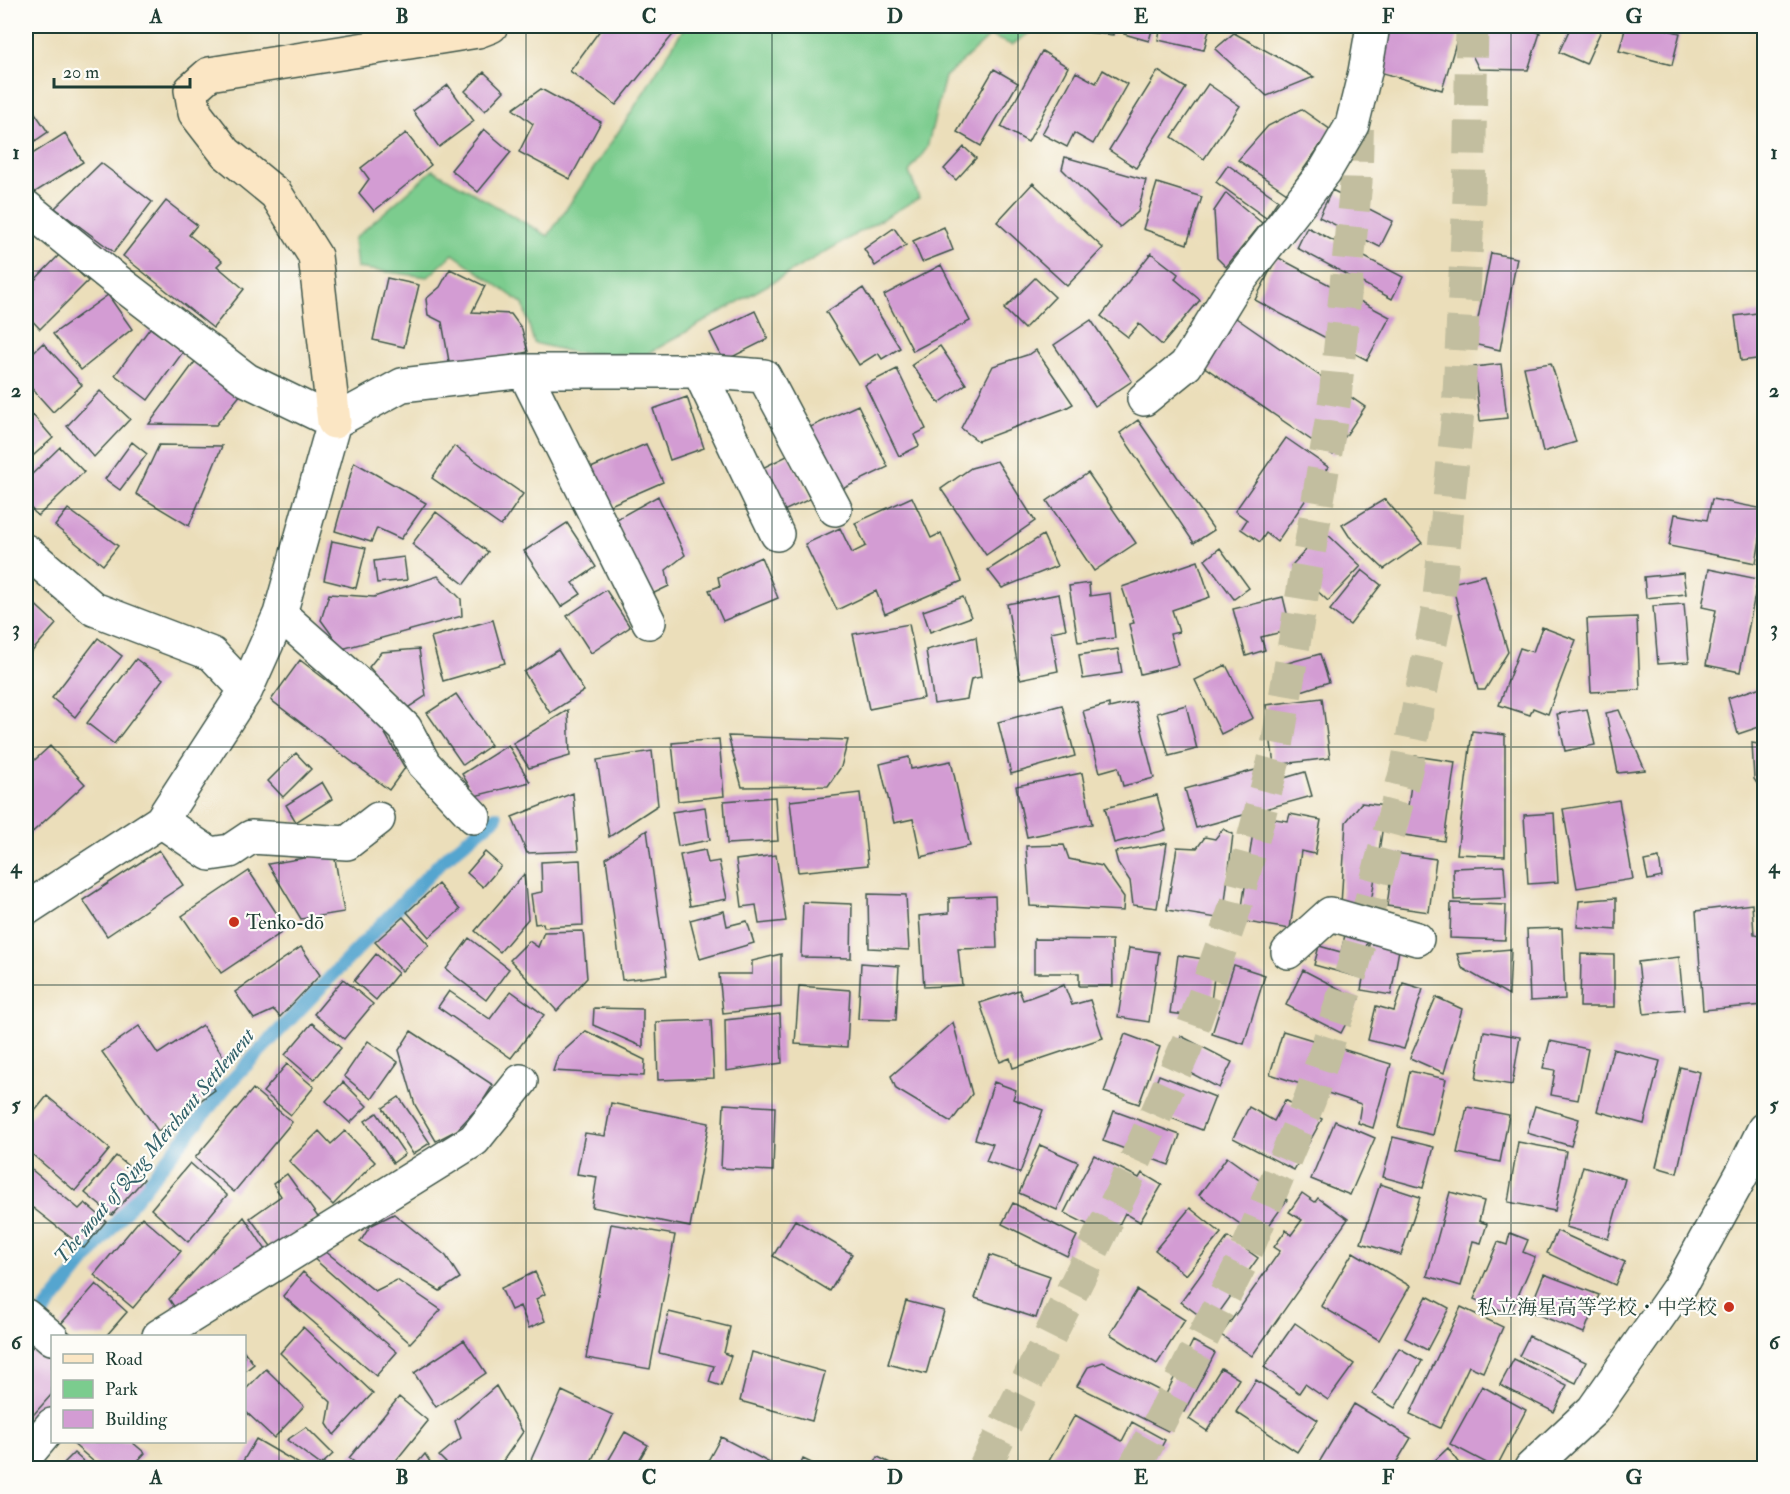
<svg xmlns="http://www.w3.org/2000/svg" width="1790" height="1494" font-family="'IM FELL Double Pica','Noto Serif JP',serif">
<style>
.green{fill:#7bcc8e;stroke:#4d8461;stroke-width:1.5}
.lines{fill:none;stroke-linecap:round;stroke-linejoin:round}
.stream{stroke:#55a5cf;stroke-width:14}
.building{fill:#d39cd3}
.highway-tunnel{stroke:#c2be9f;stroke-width:33;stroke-dasharray:33 16;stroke-linecap:butt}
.street-casing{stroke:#3e5548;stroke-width:36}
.secondary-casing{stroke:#3e5548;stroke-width:36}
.street{stroke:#fff;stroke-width:33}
.secondary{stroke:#fbe6c4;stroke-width:33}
.grid{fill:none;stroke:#1f3d34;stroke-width:1.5;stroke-opacity:0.55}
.poi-dot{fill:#c8321e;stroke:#fdfcf7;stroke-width:2}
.labels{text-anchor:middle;stroke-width:4.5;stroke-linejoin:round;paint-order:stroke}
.poi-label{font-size:20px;fill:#1f3d34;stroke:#fdfcf7;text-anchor:start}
.water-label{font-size:21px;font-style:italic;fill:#32616a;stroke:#fdfcf7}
.neatline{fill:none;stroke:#1f3d34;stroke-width:2}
.grid-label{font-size:20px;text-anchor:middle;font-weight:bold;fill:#1f3d34}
</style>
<rect width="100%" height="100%" fill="#fdfcf7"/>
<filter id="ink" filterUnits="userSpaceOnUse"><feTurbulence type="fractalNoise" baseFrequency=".0167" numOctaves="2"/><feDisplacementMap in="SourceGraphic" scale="12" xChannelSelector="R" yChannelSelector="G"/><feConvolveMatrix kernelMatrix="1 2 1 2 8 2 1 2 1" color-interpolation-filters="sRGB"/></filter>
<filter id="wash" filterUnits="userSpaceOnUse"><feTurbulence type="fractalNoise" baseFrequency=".008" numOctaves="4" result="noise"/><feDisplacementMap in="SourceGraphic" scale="24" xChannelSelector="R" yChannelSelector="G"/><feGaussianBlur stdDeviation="1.35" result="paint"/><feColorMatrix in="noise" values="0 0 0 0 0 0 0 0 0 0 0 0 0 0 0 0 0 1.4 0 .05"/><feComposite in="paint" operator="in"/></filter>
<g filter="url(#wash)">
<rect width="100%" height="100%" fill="#ebdeba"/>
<!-- green -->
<path class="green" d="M685,26h349l-1,4 -21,15 -22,-9 -45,41 -18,71 -18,24 10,26 -273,157 -71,-2 -41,-10 -11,-39 -70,-50 -25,23 -71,-9 -3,-29 79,-69 115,66 79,-117z"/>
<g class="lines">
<!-- stream -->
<path class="stream" d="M33,1325l196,-242 214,-223 53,-43"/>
</g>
<g id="blocks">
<!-- building -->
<path class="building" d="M113,26h20v1l-19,3z
M603,26h77l-64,79 -46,-34z
M1059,26h55l-1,9 -54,-6z
M1127,26h26l-4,15 -25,-7z
M1161,26h49l-6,24 -46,-10z
M1389,26h72l-19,64 -66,-19z
M1475,26h46l19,7 -12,37 -49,-1 -11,-22z
M1571,26h32l-17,38 -27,-12z
M1626,26h27l27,7 -8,32 -53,-14z
M1234,33l80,44 -47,19 -52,-47z
M1042,51l26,16 -40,75 -27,-15z
M994,69l24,14 -37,63 -24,-14z
M1103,70l24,14 -34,60 -19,-11 -7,14 -25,-13 34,-62 20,11z
M1158,71l28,17 -50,80 -27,-18z
M484,72l20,19 -19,20 -20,-20z
M1208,84l32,22 -36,53 -32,-22z
M448,85l26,36 -35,26 -26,-36z
M541,89l60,33 -31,57 -51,-27 14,-28 -20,-15z
M1301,109l30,21 -44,63 -49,-33 30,-34z
M33,110l15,22 -22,15v-32z
M484,129l27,23 -33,40 -27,-22z
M65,133l18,29 -54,34 -3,-6v-32z
M406,133l25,32 -57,46 -15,-18 10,-14 -8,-11z
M964,147l12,11 -20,22 -12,-11z
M1065,157l81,23 -8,32 -18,15 -58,-58z
M101,163l51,39 -38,50 -59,-44z
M1228,165l50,35 -12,18 -50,-36z
M1033,183l70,65 -36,38 -70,-64z
M1157,183l45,14 -15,47 -44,-15z
M1332,190l61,31 -13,26 -61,-30z
M1226,193l36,30 -36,44 -9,-9 -3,-47z
M166,201l31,24 -8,10 33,26 -5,5 27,23 -31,39 -90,-72z
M944,227l9,23 -31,12 -9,-21z
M1307,227l96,50 -11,22 -95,-51z
M894,228l12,17 -31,21 -11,-17z
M1151,253l27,21 -3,5 25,21 -38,45 -23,-21 -11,13 -27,-21z
M1491,253l26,5 -17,92 -27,-6z
M60,254l28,27 -48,48 -14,-15v-25z
M1277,257l113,60 -23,43 -112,-60z
M941,265l29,56 -57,30 -29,-56z
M450,269l35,17 -13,26 39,2 11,15 6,23 -78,15 -8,-45 -14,-7 -2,-16 14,-12z
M387,278l32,7 -15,62 -31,-7z
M1035,278l20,19 -31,32 -20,-20z
M863,288l37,60 -18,11 -4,-6 -19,12 -33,-53z
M108,295l24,34 -51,41 -28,-36z
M755,311l13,28 -44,22 -14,-28z
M1764,312v46l-23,3 -6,-45z
M1236,318l129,89 -32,48 -130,-89z
M1091,320l41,61 -37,25 -41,-61z
M150,328l33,24 -35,48 -33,-25z
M43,343l39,42 -29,27 -27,-30v-23z
M940,346l26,38 -27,19 -27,-38z
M1036,350l37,54 -7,4 -88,33 -17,-13 32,-62 37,-12z
M197,359l45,34 -26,32 -67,-1z
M1551,363l25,79 -33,10 -19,-85z
M1501,364l6,54 -27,3 -6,-54z
M897,369l29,60 -12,6 5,11 -20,10 -34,-71z
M100,391l30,28 -36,38 -27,-31z
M687,397l17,51 -34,12 -17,-51z
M858,405l30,62 -52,25 -30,-63z
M33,415l20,23 -27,24v-40z
M1138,420l76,110 -20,13 -74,-110z
M1286,438l42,29 -51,75 -11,-9 -6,9 -19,-13 6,-9 -12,-9z
M132,442l15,12 -27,36 -15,-11z
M646,444l17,38 -55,24 -17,-38z
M159,445l63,1 -33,80 -53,-32z
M454,446l69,48 -22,32 -69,-48z
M60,447l24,25 -46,44 -12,-13v-23z
M789,455l21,44 -33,15 -21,-43z
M997,461l38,60 -49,34 -45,-66 30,-21z
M354,462l72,41 -25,36 -24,-11 -6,14 -36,-11z
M1088,473l48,70 -42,28 -47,-70z
M658,496l27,59 -19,15 3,16 -21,10 -33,-76z
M912,497l19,41 10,-5 21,48 -77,33 -9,-23 -39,19 -32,-66 35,-16 12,25 14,-7 -11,-23z
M1385,499l37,44 -38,26 -35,-33 -7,-11z
M1712,499l52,10v8l-8,46 -87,-17 6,-32 32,6z
M68,509l50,37 -15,19 -48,-39z
M436,512l52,40 -24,32 -52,-40z
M567,523l29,44 -23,16 8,11 -20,13 -37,-56z
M1324,531l37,35 -33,35 -37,-35z
M1043,535l14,31 -55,22 -14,-18z
M332,541l34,7 -10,40 -32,-8z
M1220,548l29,40 -15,11 -29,-39z
M404,557l3,23 -30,3 -3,-22z
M761,557l17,41 -55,23 -14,-31 11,-4 -2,-9z
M1198,561l12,36 -38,13 7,22 -9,2 8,31 -38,9 -11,-50 5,-1 -12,-36z
M1709,569l49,10 -18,93 -34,-7 10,-55 -14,-3z
M1362,570l19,15 -31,40 -20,-15z
M1683,573l3,21 -40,4 -2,-21z
M1485,575l23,77 -23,38h-7l-26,-107z
M438,576l23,23 1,17 -120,33 -21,-29 8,-26 45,3z
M1089,583l1,13 20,-3 5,45 -37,4 -9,-56z
M606,590l24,37 -39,26 -24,-37z
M1059,594l7,35 -15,3 7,39 -38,8 -13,-75z
M26,596l30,28 -27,31 -3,-3z
M963,597l8,20 -41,15 -7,-21z
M1283,597l8,33 -30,7 4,13 -19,6 -13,-47z
M1684,604l5,58 -31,2 -5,-58z
M1637,617l3,73 -49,2 -4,-73z
M493,620l12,43 -62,18 -12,-44z
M909,624l15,74 -55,11 -16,-75z
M1542,627l34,13 -28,74 -15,-6 -3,7 -31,-10 21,-57 13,4z
M976,637l5,40 -10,2 -4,20 -33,5 -8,-54z
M98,638l24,18 -47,61 -23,-19z
M419,649l7,47 -20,13 -37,-42 12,-15z
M1118,649l4,24 -39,6 -4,-24z
M558,650l26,41 -34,22 -26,-41z
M1320,654l9,28 -40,13 -9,-30z
M136,659l27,20 -49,65 -27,-21z
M300,660l76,58 29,50 -16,22 -118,-90z
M1226,665l27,53 -32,16 -26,-54z
M1761,687l3,1v41l-5,-2 -21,7 -10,-36z
M456,694l35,51 -28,20 -36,-52z
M1322,698l8,60 -56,7 -8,-60z
M1135,702l19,76 -31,8 -5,-19 -18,5 -17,-61 26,-7v4z
M1062,705l13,51 -64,18 -13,-52z
M1186,705l11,44 -28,7 -12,-43z
M1587,709l8,36 -30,6 -8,-37z
M568,710l2,46 -41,12 -16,-25z
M1619,710l26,60 -27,3 -12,-60z
M1472,731l33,4v121l-48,-2z
M728,736l120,4 -7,27 -13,19 -86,1z
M719,739l5,57 -46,5 -6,-58z
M1752,743l12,2v49l-10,-15z
M508,745l22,37 -55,14 -13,-22z
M50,746l35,38 -59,54v-70z
M652,751l6,54 -49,32 -12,-77z
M296,753l15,16 -28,28 -15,-16z
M1415,756l40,6 -11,79 -40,-6z
M909,757l2,12 40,-8 19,85 -49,11 -8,-38 -19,4 -14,-59z
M1270,766l4,15 31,-9 7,24 -116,32 -11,-39z
M1082,773l10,51 -65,13 -11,-51z
M322,782l10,17 -36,23 -10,-17z
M573,793l5,58 -51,2 -15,-36z
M860,793l8,72 -70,7 -8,-71z
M1157,795l9,35 -52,13 -9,-35z
M775,797l3,44 -51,3 -3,-43z
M1619,800l14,79 -56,9 -14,-79z
M1361,803l25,3 -16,103 -29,-4 5,-83z
M705,807l5,33 -32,6 -6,-34z
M1554,813l4,69 -30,2 -4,-69z
M1290,814l31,6 -6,34 -14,-3 -11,78 -50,-8 13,-89 13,2 2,-16 20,3z
M1223,829l10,5 -10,85 -56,-9 10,-63 20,1 8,-11 10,2z
M647,830l20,145 -45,5 -16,-122z
M1167,843l-10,65 -24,-3 -3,-24 -12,-18 -3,-11z
M1064,845l5,14 33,7 22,31 -1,14 -93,-5 -4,-60z
M159,850l24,35 -76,51 -24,-36z
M705,850l3,13 11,-2 8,38 -37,7 -10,-51z
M485,852l16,14 -18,21 -16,-14z
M334,853l10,59 -43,7 -33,-55z
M1394,853l42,6 -7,53 -42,-6z
M776,855l10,66 -27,3 -3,-19 -14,2 -6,-47z
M1659,858l3,19 -14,3 -4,-19z
M580,860l3,65 -39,2 -1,-4 -8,1 -4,-30 11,-2 -1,-30z
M1504,866l2,32 -52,2 -1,-32z
M249,871l38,58 -66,44 -39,-57z
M524,874l4,45 -28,33 -25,-21z
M438,884l22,26 -31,27 -22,-25z
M868,894l38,1 3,55 -40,-2z
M995,896l2,52 -39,1 4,36 -38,2 -5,-71 30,-3v-15z
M1616,898v32l-39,-3 2,-26z
M803,902l49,2 -1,54 -50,-1z
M1451,903l55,2 -1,35 -55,-2z
M1752,904l2,30 10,2v69l-61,5 -7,-99z
M724,911l3,15 20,-5 7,22 -54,16 -10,-39z
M403,917l26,28 -27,26 -27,-29z
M1562,928l3,71 -35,2 -3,-72z
M583,931l4,47 -30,33 -47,-51 19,-19 9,6 6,-15z
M1345,935l23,5 -10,37 -44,-12 5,-19 22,6z
M469,938l40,31 -23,31 -40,-31z
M1034,939l78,1 1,46h-34v-13h-45z
M1370,939l30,5 -9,51 -30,-5z
M301,947l19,28 -40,42 -6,-7 -20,9 -19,-27z
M1129,948l30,4 -10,70 -31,-5z
M1511,949l-2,46 -47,-27 -5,-14z
M376,954l22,19 -22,27 -22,-19z
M781,954v53l-58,6 -4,-39h33v-13z
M1581,954l33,1v52h-34z
M1178,955l38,6 -7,57 -39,-5z
M1679,957l5,53 -40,4 -6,-52z
M861,963l38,3 -3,54 -38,-1z
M1234,965l31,10 -21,69 -32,-10z
M1303,970l56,29 -18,34 -55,-28z
M343,979l30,25 -29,35 -30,-25z
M1403,983l20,6 -19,60 -36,-9 8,-34 18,5z
M1064,985l8,20 18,-5 13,38 -90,30 -3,-10 -10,4 -20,-59 39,-13 4,10z
M799,986l51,4 -3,57 -52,-3z
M449,991l41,28 21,-28 33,24 -33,43 -73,-51z
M1436,997l26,12 -18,64 -34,-15z
M594,1008l49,1v38l-50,-22z
M780,1014l2,49 -56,8 -1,-51z
M711,1020l3,58 -56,2 -2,-58z
M953,1022l19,72 -21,28 -55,-33 -5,-13z
M312,1023l29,25 -27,32 -29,-25z
M202,1025l28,41 -21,14 6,10 -57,41 -56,-79 37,-26 19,28z
M411,1031l82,54 -12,19 -24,26 -21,11 -21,-36 -16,-55z
M586,1031l59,29 -1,16 -91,-5 5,-15z
M1283,1031l108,33 -18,64 -15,-5 3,-19 -91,-30z
M1484,1031l36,6 -8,48 -36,-6z
M1125,1034l35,13 -21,57 -35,-12z
M1181,1036l51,26 -13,26 -51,-27z
M368,1041l30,21 -26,37 -28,-23z
M1550,1041l38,8 -10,51 -27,-5 4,-25 -12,-2z
M1613,1049l47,12 -16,63 -47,-13z
M287,1064l27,23 -23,28 -28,-23z
M1680,1067l20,5 -23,101 -21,-6z
M1410,1071l36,8 -13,56 -35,-8z
M1159,1075l56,22 -13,33 -56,-22z
M343,1082l24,24 -17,17 -24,-22z
M994,1082l22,8 -3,9 30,11 -23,63 -34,-12 7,-17 -18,-5z
M253,1089l39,33 -58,70 -39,-34z
M47,1096l63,53 -35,42 -49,-42v-27z
M399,1097l31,46 -17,11 -30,-46z
M1285,1100l37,19 -28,51 -61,-32 16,-31 25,14z
M611,1103l98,20 -19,104 -98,-20 5,-30 -20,-3 8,-41 20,3z
M724,1104l51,3 -2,64 -52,-3z
M1535,1106l44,13 -8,27 -44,-13z
M1467,1107l42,8 -9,47 -43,-9z
M1114,1111l66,24 -11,30 -66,-24z
M377,1113l28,41 -12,9 -28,-42z
M1335,1121l40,17 -25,57 -39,-16z
M319,1131l12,13 14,-13 30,31 -42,43 -44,-44z
M1393,1137l41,10 -11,41 -40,-11z
M1518,1142l48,9 -11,60 -47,-9z
M1040,1145l38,17 -21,48 -38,-17z
M1094,1155l45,23 3,-5 20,12 -22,37 -15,-9 -12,24 -49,-24z
M116,1156l28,23 -32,36 -27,-22z
M1227,1157l60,43 -27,38 -61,-43z
M190,1163l37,32 -39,47 -37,-33z
M26,1165l53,44 6,-6 21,18 -22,27 -51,-40 -7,9z
M1583,1166l42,13 -17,60 -42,-12z
M287,1174l31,43 -45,32 -23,-31 31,-22 -8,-12z
M1380,1184l40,13 -19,58 -40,-12z
M1450,1192l34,9 -5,20 8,3 -6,19 -8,-2 -12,45 -34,-10z
M1302,1193l13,9 3,-4 30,21 -96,137 -31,-21 59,-84 -6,-4 12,-17 5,5 11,-15 -13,-8z
M1013,1203l64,33 -10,20 -65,-32z
M1190,1208l31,25 -35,42 -31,-25z
M394,1214l52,42 14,22 -20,13 -80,-49 10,-16z
M142,1217l39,34 -48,57 -39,-33z
M244,1217l24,36 -91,58 -8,-12z
M795,1220l57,34 -22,37 -57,-35z
M611,1224l64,11 -25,134 -64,-11z
M1557,1231l68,31 -10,23 -68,-32z
M1510,1233l18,7 -5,12 12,5 -25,57 -36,-15 24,-57 9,3z
M1228,1237l30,21 -47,66 -30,-22z
M320,1247l55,44 22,-11 44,30 -31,33 -98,-86z
M1353,1252l57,34 -31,54 -58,-34z
M990,1255l60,21 -14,42 -61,-20z
M303,1272l94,80 -21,24 -93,-80z
M535,1272l10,22 -9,5 9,22 -16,7 -9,-22 -9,4 -10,-22z
M1544,1274l55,21 -15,38 -55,-22z
M96,1284l31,28 -21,24h-32l-14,-11z
M1137,1290l48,30 -28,44 -47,-30z
M1427,1296l22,12 -22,42 -22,-12z
M906,1301l38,10 -18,63 -38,-10z
M1461,1307l42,20 -20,45 -14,-6 -29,62 -30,-14z
M669,1312l61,15 -6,26 7,3 -10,30 -12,-4 5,-16 -55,-13z
M1295,1323l59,41 -26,36 -23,-16 -6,9 -35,-26z
M303,1327l70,66 -39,42 -7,-11 4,-22 -51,-49z
M1529,1336l57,26 -10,21 -57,-27z
M464,1340l22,33 -50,34 -22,-34z
M1193,1341l22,12 -31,59 -6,-3 -10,22 -91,-45 11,-19 15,-5 63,32z
M37,1342l15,14v38l-26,29v-69z
M1399,1348l23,13 -27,47 -23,-14z
M244,1351l10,13 -10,8z
M752,1352l73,20 -13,49 -72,-20z
M1514,1359l53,26 -13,27 -54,-27z
M1221,1368l18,11 -32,52 -18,-12z
M266,1369l38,37 -30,32 -30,-28v-19z
M1256,1380l62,40 -21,32 -61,-40z
M496,1386l27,46 -25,36h-47l-12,-12 22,-18 -6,-17z
M1482,1386l44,24 -30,58 -46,-24z
M562,1391l51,24 -25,53h-43l-15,-6z
M399,1397l29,24 -38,47h-28l-13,-10z
M1354,1404l57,34 -18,30h-68l-7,-4z
M1075,1415l47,26 10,-19 33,18 -15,28h-105z
M306,1427l27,27 -12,11 -34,-25z
M625,1432l23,13 -9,15 12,8h-47z
M721,1437l58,31h-75z
M256,1439l50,29h-67z
M71,1442h61l13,11 -14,15h-30z
M1448,1448l14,20h-35z
M74,1453l17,15h-32z
M425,1454l9,14h-21z
M878,1457l22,11h-28z
M803,1459l19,9h-23z"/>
</g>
</g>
<g filter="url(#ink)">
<use href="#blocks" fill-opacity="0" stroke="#3e5548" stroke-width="1.5"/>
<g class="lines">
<!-- highway-tunnel -->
<path class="highway-tunnel" d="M984,1468l138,-277 64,-144 49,-139 41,-156 59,-354 21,-216 2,-77
M1134,1468l22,-39 87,-169 67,-161 43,-132 53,-197 32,-163 20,-195 11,-215 3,-171"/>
<!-- street casing -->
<g class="street-casing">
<path id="street" d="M26,207l90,73 131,100 87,42
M524,371l125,251
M699,371l78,163
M1144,399l42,-34 46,-75 93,-119 27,-46 13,-53 8,-46
M26,551l68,58 118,45 34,36
M280,614l89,79 36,35 19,36 50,53
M161,821l49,33 20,-3 21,-14 96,6 31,-24
M26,909l135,-88 85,-131 34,-76 54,-192 68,-37 122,-14h175l65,5 71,133
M1288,952l42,-38 87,25
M26,1316l26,22
M159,1336l315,-196 47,-59
M26,1456l26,-31
M1531,1468l62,-58 87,-124 63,-114 21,-43"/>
</g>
<!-- secondary casing -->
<g class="secondary-casing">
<path id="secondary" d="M334,422l-19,-166 -39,-62 -50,-41 -31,-40 -4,-23 18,-16 269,-43 13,-5"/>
</g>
<!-- street -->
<use href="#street" class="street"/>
<!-- secondary -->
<use href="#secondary" class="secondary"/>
</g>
</g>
<!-- grid -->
<path class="grid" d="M279,26v1442M526,26v1442M772,26v1442M1018,26v1442M1264,26v1442M1511,26v1442M26,271h1738M26,509h1738M26,747h1738M26,985h1738M26,1223h1738"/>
<!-- markers -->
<g class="poi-dot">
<circle cx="234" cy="922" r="6"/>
<circle cx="1729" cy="1307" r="6"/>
</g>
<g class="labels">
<!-- poi labels -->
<g class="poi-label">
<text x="246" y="929">Tenko-dō</text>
<text x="1717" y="1314" text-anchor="end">私立海星高等学校・中学校</text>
</g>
<!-- water labels -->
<g class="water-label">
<text transform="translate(154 1146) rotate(-50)" y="7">The moat of Qing Merchant Settlement</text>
</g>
</g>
<!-- margin -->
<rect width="1790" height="1494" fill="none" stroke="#fdfcf7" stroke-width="66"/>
<!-- legend -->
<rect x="51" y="1335" width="195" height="108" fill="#fdfcf7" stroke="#a4b0a9" stroke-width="1.5"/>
<rect x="63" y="1354" width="30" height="9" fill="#fbe6c4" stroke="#a4b0a9" stroke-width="1.5"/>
<text x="105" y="1365" font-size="18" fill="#1f3d34">Road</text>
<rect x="63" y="1380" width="30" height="18" fill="#7bcc8e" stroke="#a4b0a9" stroke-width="1.5"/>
<text x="105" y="1395" font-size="18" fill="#1f3d34">Park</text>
<rect x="63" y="1410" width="30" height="18" fill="#d39cd3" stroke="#a4b0a9" stroke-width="1.5"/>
<text x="105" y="1425" font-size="18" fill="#1f3d34">Building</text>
<!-- scale -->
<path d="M54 78v9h136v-9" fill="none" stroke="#1f3d34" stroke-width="3"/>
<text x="63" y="78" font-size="18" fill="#1f3d34" stroke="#fdfcf7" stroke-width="4.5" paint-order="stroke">20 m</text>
<rect x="33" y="33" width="1724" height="1428" class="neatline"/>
<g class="grid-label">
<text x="156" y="23">A</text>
<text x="402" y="23">B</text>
<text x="649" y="23">C</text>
<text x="895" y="23">D</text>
<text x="1141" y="23">E</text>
<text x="1388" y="23">F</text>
<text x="1634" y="23">G</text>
<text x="16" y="159">1</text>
<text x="1774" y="159">1</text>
<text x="16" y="397">2</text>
<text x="1774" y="397">2</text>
<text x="16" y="635">3</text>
<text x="1774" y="635">3</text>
<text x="16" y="873">4</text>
<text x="1774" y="873">4</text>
<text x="16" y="1111">5</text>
<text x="1774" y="1111">5</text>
<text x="16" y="1349">6</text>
<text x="1774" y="1349">6</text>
<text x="156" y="1484">A</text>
<text x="402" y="1484">B</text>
<text x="649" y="1484">C</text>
<text x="895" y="1484">D</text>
<text x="1141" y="1484">E</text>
<text x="1388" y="1484">F</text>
<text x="1634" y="1484">G</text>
</g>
</svg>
